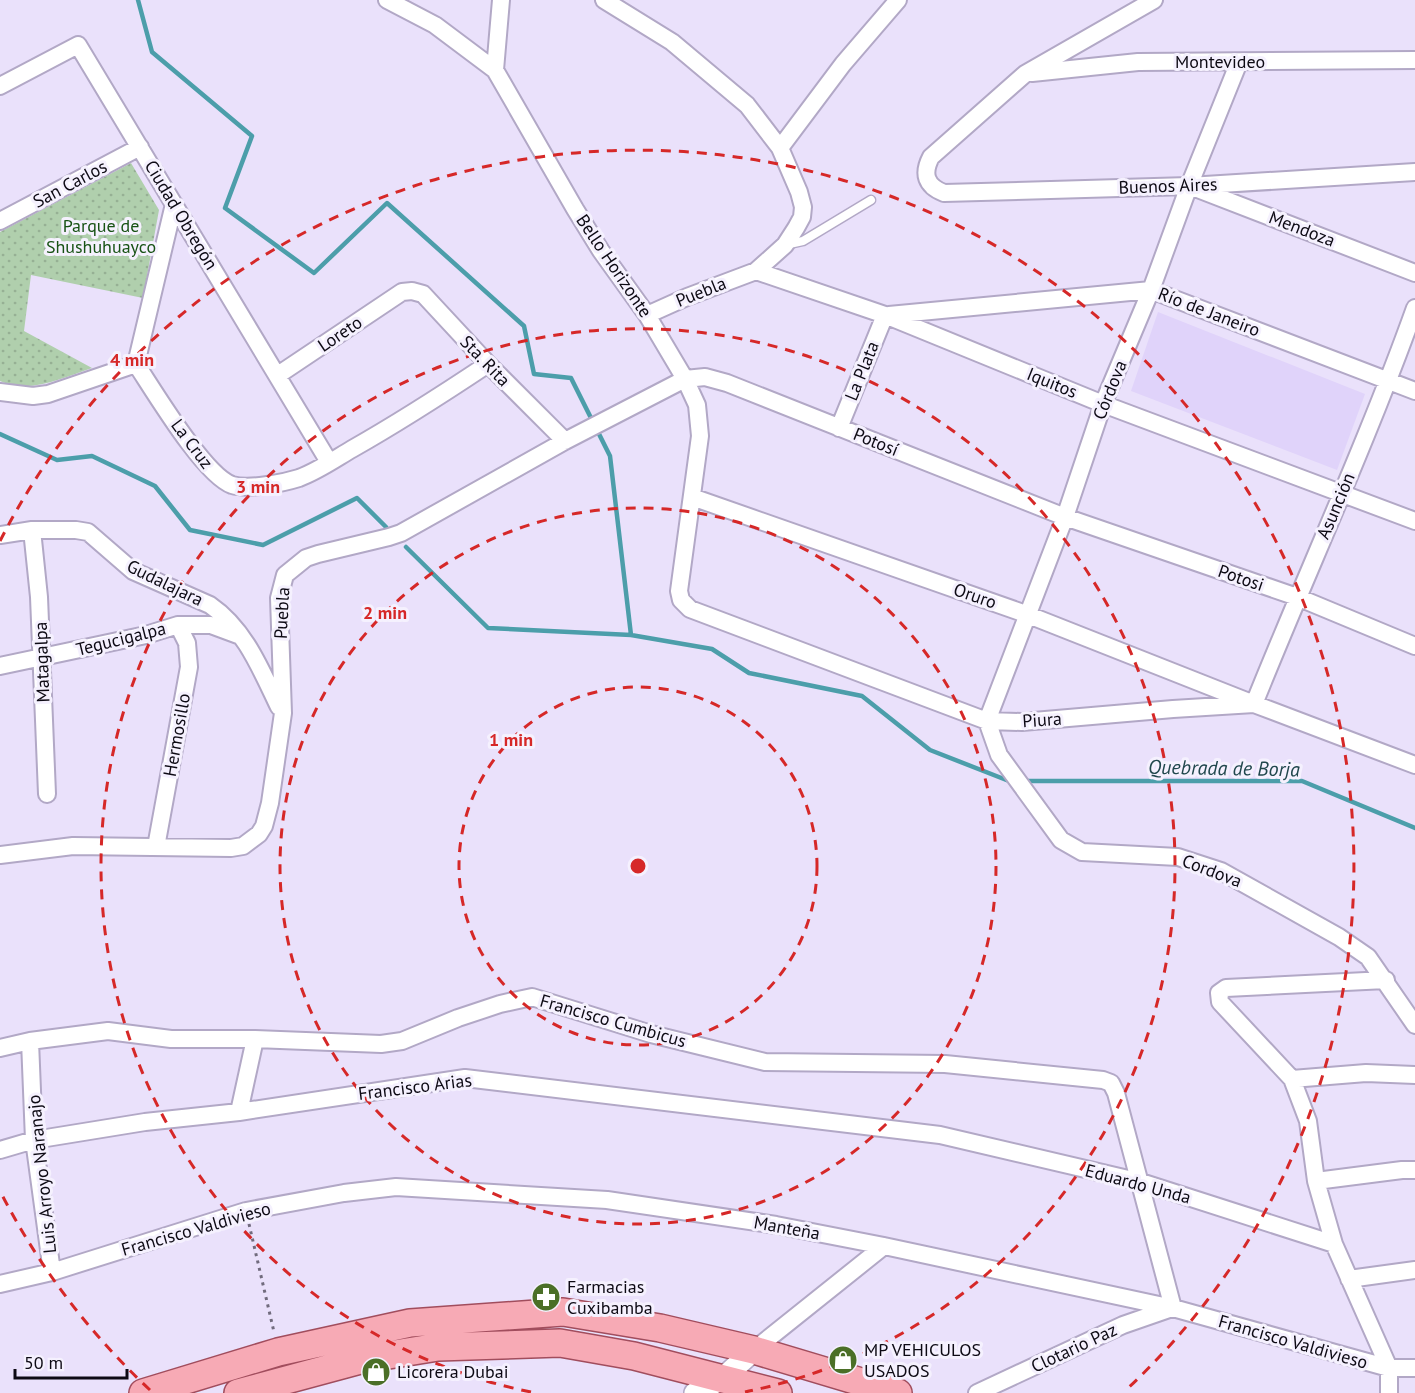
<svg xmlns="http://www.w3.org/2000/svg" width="1415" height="1393" font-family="'PT Sans',sans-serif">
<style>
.built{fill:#e0d3fa}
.park{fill:url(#park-dots)}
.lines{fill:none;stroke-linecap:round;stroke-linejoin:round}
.stream{stroke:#4c9eaa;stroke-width:4.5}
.service-casing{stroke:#b2a8c6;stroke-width:11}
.minor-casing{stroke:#b2a8c6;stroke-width:20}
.tertiary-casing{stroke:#b2a8c6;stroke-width:24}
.primary-casing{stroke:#a14d5d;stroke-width:30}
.path{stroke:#716b7d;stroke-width:3;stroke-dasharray:3 4.5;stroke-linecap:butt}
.service{stroke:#fff;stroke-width:8}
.minor{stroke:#fff;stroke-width:16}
.tertiary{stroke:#fff;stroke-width:21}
.primary{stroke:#f7aab5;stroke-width:27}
.ring{fill:none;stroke:#d62828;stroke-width:3;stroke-dasharray:10 8}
.labels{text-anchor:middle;stroke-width:6;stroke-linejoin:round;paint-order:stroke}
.street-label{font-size:18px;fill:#0d0a14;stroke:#f5f1fe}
.park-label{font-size:18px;fill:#175214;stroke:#f5f1fe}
.poi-label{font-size:18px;fill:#0d0a14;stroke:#f5f1fe;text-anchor:start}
.water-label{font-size:20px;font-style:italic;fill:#21474d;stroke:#f5f1fe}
.centre{fill:#d62828;stroke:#f5f1fe;stroke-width:3}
.ring-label{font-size:18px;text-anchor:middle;font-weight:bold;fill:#d62828;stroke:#f5f1fe;stroke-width:6;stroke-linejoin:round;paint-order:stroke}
</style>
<defs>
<pattern id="park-dots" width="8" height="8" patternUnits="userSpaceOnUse" patternTransform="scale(1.5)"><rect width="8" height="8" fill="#b0cfad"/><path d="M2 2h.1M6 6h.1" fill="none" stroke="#96b094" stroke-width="1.8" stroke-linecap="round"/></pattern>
</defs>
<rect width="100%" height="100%" fill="#eae1fb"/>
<!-- built -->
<path class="built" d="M1158,312l207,82 -28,76 -206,-79z"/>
<!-- park -->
<path class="park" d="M131,163l28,47 -16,88 -112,-23 -7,56 68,37c-28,9 -63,27 -92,13v-149z"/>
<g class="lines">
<!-- stream -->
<path class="stream" d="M138,0l14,52 100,84 -27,72 89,65 73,-70 137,123 10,48 37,4 22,44
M597,430l13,26 21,179
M0,434l57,26 35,-4 63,30 35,44 73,15 94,-47 29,29
M406,547l82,81 143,7 81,14 37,24 113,23 68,54 79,31
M1024,781h278l113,47"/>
<!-- service casing -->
<g class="service-casing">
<path id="service" d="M785,245l18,-4 68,-41"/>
</g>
<!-- minor casing -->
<g class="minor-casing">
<path id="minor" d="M387,0l48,25 60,45 80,139 26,42 46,64 38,64 12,26 3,31 -21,155 2,9 9,9 297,112 35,1 151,-13 81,-5
M604,0l68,42 75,63 33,43 19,44 4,15 -1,10 -6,11 -11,17 -29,26 -69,26 -40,18
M1154,0l-129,74 -94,83c-9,17 -5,29 13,36l245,-7 226,-14
M1239,62l-50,124 -38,104 -48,114 -38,113 -78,204 12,34 62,85 21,12 96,5 43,14 118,66 29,20 47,68
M495,70l6,-70
M1032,73l106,-11 277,-2
M0,86l78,-41 251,417
M780,148l63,-84 55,-64
M1195,188l220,85
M0,221l140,-74
M756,271l129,44 218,89 312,117
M889,315l262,-25 264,101
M136,364c18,27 68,111 96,121 17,5 51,-2 67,-7 19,-7 36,-19 53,-29 46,-26 91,-55 136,-85
M136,364l38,-160
M278,375l124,-83 10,-1 11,3 65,70 77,77
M0,392l33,4 15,-2 88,-30
M839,428l46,-113
M692,497l334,117 228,90 161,61
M32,530l7,67 8,197
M0,535l32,-5h44l12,2 45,39 77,34c35,24 51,65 69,102
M0,666l146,-31 32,-10h33l27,10
M1254,704c53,-132 113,-262 161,-396
M156,847l33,-180 -2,-24 -9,-18
M0,855l73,-9 158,2 12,-2 16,-12 5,-8 6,-23 13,-90 -4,-115 6,-23 21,-17 12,-4 71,-17 12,-4 164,-92 120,-62 20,-2 22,6 338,134 232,80 118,49
M1386,980l-160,8 -7,5 1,9 72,77 16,42 8,60 18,63 55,124v25
M30,1041l4,99 18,132
M0,1048l30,-7 78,-10 63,8h84l126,5 21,-3 56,-23 42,-14 32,-7 119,37 114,28 180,2 158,16 8,3 5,10 57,215
M1292,1079l74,-6 49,2
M239,1112l16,-73
M0,1150l34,-10 111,-18 94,-10 226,-34 475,57 201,47 193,62
M1316,1181l86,-11h13
M1349,1279l66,-9
M0,1284l52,-12 194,-61 98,-18 52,-6 211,13 169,25 108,21 289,62 216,60h26
M754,1350l130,-104
M977,1393l146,-68 49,-17"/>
</g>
<!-- tertiary casing -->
<g class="tertiary-casing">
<path id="tertiary" d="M695,1393l27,-14 32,-29"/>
</g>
<!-- primary casing -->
<g class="primary-casing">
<path id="primary" d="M143,1393l135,-41 132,-29 153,-11 97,16 94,22 144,43
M238,1393l126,-34 74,-12 122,-4 74,13 144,37"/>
</g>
<!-- path -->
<path class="path" d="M249,1224l25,108"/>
<!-- service -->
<use href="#service" class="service"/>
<!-- minor -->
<use href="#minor" class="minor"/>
<!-- tertiary -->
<use href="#tertiary" class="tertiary"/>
<!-- primary -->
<use href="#primary" class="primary"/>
</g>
<!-- distance rings -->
<g class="ring">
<circle cx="638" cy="866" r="179"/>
<circle cx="638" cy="866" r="358"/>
<path d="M531 1392A537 537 0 1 1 745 1392"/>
<path d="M150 1390A716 716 0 0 1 0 1191M0 541A716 716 0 1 1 1126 1390"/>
</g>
<!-- icons -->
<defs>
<g id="pharmacy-disc" transform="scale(1.5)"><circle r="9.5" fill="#4b6f27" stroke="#f5f1fe"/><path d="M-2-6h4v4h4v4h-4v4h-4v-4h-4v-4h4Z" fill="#fff"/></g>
<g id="shop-disc" transform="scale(1.5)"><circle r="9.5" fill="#4b6f27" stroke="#f5f1fe"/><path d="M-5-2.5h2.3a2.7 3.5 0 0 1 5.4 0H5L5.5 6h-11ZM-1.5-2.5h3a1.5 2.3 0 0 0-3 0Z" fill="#fff"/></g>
</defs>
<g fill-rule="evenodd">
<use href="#pharmacy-disc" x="546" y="1297"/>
<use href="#shop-disc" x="843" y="1360"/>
<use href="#shop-disc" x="376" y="1372"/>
</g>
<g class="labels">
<!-- street labels -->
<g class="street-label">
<text x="1220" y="68">Montevideo</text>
<text transform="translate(70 184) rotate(-28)" y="6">San Carlos</text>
<text transform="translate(1168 186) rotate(-2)" y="6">Buenos Aires</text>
<text transform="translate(181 215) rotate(59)" y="6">Ciudad Obregón</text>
<text transform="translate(1302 229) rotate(21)" y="6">Mendoza</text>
<text transform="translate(614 266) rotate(56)" y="6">Bello Horizonte</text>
<text transform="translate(701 292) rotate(-22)" y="6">Puebla</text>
<text transform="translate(1209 312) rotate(21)" y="6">Río de Janeiro</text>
<text transform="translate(340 334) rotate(-34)" y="6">Loreto</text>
<text transform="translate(485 361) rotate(46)" y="6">Sta. Rita</text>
<text transform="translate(862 371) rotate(-68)" y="6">La Plata</text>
<text transform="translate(1052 383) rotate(22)" y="6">Iquitos</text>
<text transform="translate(1110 390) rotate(-68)" y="6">Córdova</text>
<text transform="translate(876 442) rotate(22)" y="6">Potosí</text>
<text transform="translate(192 444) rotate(53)" y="6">La Cruz</text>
<text transform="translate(1336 506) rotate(-67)" y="6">Asunción</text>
<text transform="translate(1241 578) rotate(19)" y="6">Potosi</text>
<text transform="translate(165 583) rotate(26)" y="6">Gudalajara</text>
<text transform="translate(975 596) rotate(19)" y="6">Oruro</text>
<text transform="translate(282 613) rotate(-87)" y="6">Puebla</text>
<text transform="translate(121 639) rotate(-14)" y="6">Tegucigalpa</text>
<text transform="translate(42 662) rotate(-92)" y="6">Matagalpa</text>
<text transform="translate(1042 720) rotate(-4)" y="6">Piura</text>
<text transform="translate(177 735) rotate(-80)" y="6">Hermosillo</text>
<text transform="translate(1212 871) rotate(21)" y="6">Cordova</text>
<text transform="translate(613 1021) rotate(16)" y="6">Francisco Cumbicus</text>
<text transform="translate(415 1087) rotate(-7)" y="6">Francisco Arias</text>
<text transform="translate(42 1174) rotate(-96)" y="6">Luis Arroyo Naranajo</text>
<text transform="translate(1138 1184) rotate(15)" y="6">Eduardo Unda</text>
<text transform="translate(787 1228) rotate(10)" y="6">Manteña</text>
<text transform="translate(196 1229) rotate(-16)" y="6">Francisco Valdivieso</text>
<text transform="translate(1293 1342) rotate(16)" y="6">Francisco Valdivieso</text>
<text transform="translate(1074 1348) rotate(-25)" y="6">Clotario Paz</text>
</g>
<!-- park labels -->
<g class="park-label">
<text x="101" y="232">Parque de<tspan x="101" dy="21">Shushuhuayco</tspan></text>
</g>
<!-- poi labels -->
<g class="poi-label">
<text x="567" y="1293">Farmacias<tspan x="567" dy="21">Cuxibamba</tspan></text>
<text x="864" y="1356">MP VEHICULOS<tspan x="864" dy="21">USADOS</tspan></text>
<text x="397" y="1378">Licorera Dubai</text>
</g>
<!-- water labels -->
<g class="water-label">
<text transform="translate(1224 768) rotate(1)" y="7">Quebrada de Borja</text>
</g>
</g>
<circle cx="638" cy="866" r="9" class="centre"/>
<g class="ring-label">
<text x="132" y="366">4 min</text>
<text x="258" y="493">3 min</text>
<text x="385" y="619">2 min</text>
<text x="511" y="746">1 min</text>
</g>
<!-- scale -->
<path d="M15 1369v9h112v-9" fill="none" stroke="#0d0a14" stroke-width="3"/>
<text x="24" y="1369" font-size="18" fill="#0d0a14" stroke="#f5f1fe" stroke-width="4.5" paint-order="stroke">50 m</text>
</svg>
